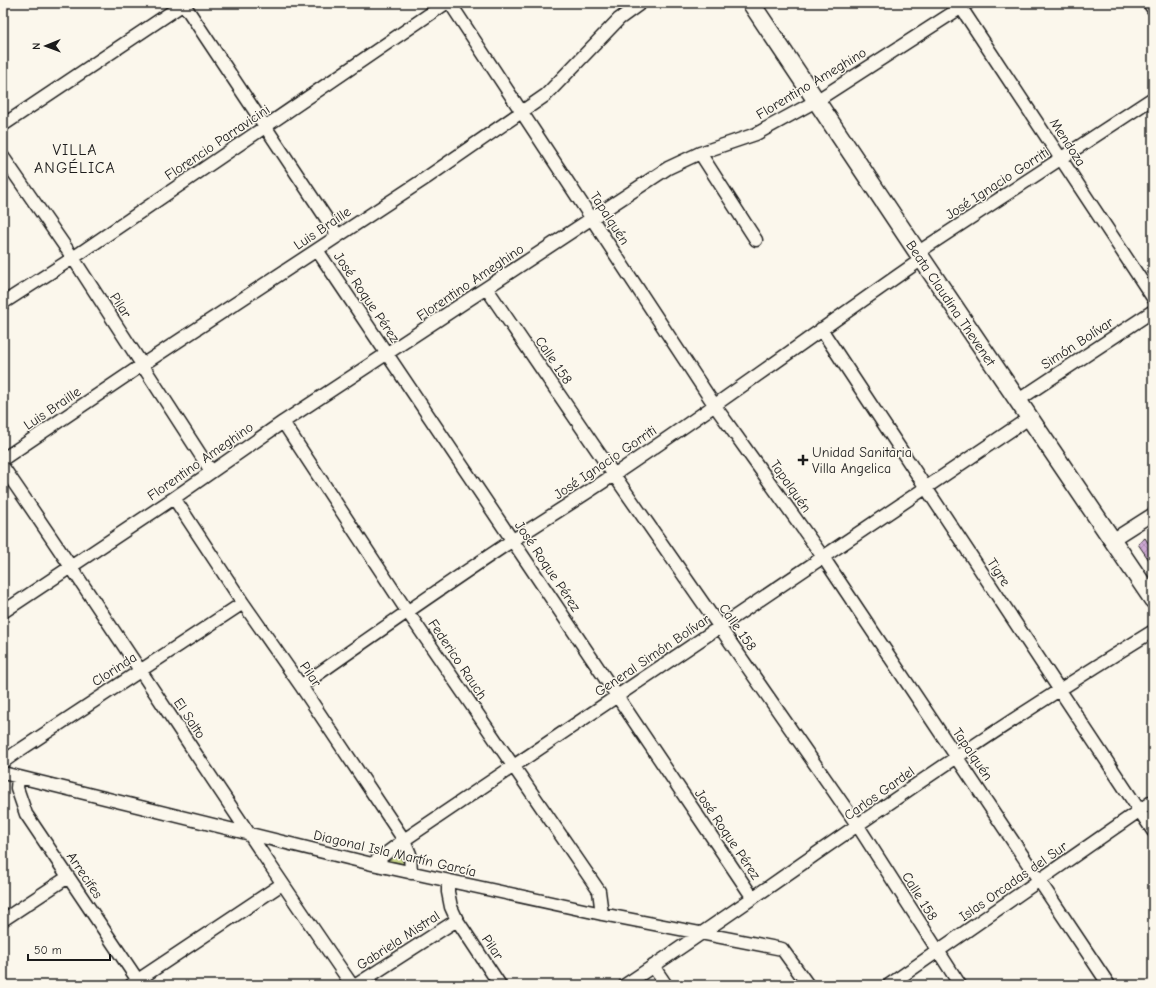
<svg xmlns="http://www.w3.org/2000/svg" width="1156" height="988" font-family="'Comic Neue',sans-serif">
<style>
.green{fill:url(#green-dots);stroke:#737a53}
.building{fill:url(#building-cross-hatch);stroke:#1c1c1c}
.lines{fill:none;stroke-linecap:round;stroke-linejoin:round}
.minor-casing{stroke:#1c1c1c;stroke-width:15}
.secondary-casing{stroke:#1c1c1c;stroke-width:20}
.minor{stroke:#fbf7ec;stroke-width:12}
.secondary{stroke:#fbf7ec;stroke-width:17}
.poi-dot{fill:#1c1c1c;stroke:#fbf7ec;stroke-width:1.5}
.labels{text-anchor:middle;stroke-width:3;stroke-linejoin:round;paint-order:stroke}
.street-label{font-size:14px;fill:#1c1c1c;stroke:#fbf7ec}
.poi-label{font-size:14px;fill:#1c1c1c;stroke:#fbf7ec;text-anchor:start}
.quarter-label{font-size:16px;letter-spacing:1px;fill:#1c1c1c;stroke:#fbf7ec}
</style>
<defs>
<pattern id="green-dots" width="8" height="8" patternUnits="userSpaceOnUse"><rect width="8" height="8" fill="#cad78a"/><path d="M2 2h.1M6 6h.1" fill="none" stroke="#adb876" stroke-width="1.8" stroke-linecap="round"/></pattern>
<pattern id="building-cross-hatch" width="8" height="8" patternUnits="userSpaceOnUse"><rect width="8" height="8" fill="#cca8d2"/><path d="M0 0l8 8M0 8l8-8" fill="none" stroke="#af90b4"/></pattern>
</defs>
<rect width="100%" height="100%" fill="#fbf7ec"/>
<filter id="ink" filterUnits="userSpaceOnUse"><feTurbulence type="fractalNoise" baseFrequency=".025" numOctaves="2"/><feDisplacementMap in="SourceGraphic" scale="8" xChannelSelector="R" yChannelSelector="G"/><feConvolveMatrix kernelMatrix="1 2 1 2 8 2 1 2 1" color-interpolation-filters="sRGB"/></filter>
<g filter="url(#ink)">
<!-- green -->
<path class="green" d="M397,851l7,13 -21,-5z"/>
<!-- building -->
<path class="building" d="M1145,538l8,12v16l-15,-22z"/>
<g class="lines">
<!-- minor casing -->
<g class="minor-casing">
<path id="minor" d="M183,3l155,233
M450,3l265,403 108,151 286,428
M958,3l195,295
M1149,3l4,6
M3,125l182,-122
M700,153l56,87
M3,157l70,101 138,213
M317,250l436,648
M917,253l236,-155
M487,289l127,186 244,351 102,159
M3,303l70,-45 373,-255
M821,329l332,502
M1017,401l136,-90
M283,422l124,189 192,280 3,23
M3,459l139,-94 284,-187 120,-83 73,-76 22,-16
M3,467c118,171 230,347 349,518
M174,498l69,105 58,83 103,154 6,14 1,19
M1112,540l41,-26
M3,612l171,-114 109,-76 385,-254 32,-15 56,-19 60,-33 152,-98
M301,686c71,-50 141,-99 212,-146 34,-22 68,-43 102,-66 103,-69 204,-144 307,-215
M3,762l14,-10 226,-149
M3,773l369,91 230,50 180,35 26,36
M18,777l-1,11 9,26 115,171
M372,864l32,-24 625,-422
M448,881v11l3,15 6,13 43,65
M3,920l65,-43
M653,966l13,19
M132,984l150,-100
M356,985l101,-65
M625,985c112,-74 220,-153 332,-228 64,-43 130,-85 196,-126
M889,985l264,-184"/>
</g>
<!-- secondary casing -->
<g class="secondary-casing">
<path id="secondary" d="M751,3l171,256 231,341"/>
</g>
<!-- minor -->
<use href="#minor" class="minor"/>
<!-- secondary -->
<use href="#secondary" class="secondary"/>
</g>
</g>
<!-- markers -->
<path class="poi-dot" d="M801 454h4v4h4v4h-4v4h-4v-4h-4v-4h4z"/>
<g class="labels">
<!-- street labels -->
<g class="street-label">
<text transform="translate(811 83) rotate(-31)" y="5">Florentino Ameghino</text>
<text transform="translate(217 142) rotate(-34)" y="5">Florencio Parravicini</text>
<text transform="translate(1068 142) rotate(57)" y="5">Mendoza</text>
<text transform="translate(997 183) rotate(-33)" y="5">José Ignacio Gorriti</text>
<text transform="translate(610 218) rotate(57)" y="5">Tapalquén</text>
<text transform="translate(322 228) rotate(-34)" y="5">Luis Braille</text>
<text transform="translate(470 282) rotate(-34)" y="5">Florentino Ameghino</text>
<text transform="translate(367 297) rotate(56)" y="5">José Roque Pérez</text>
<text transform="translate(951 303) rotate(56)" y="5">Beata Claudina Thevenet</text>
<text transform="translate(121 305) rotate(57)" y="5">Pilar</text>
<text transform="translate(1077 343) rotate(-33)" y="5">Simón Bolívar</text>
<text transform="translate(554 360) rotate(56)" y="5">Calle 158</text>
<text transform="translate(52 408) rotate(-34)" y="5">Luis Braille</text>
<text transform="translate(200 461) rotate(-35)" y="5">Florentino Ameghino</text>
<text transform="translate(605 462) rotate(-34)" y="5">José Ignacio Gorriti</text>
<text transform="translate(791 486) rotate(55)" y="5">Tapalquén</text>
<text transform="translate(548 566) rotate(56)" y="5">José Roque Pérez</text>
<text transform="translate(999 572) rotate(57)" y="5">Tigre</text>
<text transform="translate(738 627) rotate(55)" y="5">Calle 158</text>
<text transform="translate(652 655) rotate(-34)" y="5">General Simón Bolívar</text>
<text transform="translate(458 659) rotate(56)" y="5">Federico Rauch</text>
<text transform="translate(114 669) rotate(-33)" y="5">Clorinda</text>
<text transform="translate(311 674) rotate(56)" y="5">Pilar</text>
<text transform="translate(190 718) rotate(56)" y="5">El Salto</text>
<text transform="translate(973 754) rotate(56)" y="5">Tapalquén</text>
<text transform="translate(879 793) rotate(-35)" y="5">Carlos Gardel</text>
<text transform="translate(728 834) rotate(56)" y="5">José Roque Pérez</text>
<text transform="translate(395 853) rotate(13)" y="5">Diagonal Isla Martín García</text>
<text transform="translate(85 875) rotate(56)" y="5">Arrecifes</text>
<text transform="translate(1013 881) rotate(-35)" y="5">Islas Orcadas del Sur</text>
<text transform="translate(920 896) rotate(58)" y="5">Calle 158</text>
<text transform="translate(398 940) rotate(-33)" y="5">Gabriela Mistral</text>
<text transform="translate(493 947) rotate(56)" y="5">Pilar</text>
</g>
<!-- poi labels -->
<g class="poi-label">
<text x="812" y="457">Unidad Sanitaria<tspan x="812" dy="16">Villa Angelica</tspan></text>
</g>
<!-- quarter labels -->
<g class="quarter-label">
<text x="75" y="155">VILLA<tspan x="75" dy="18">ANGÉLICA</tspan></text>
</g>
</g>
<!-- margin -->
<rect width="1156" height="988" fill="none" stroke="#fbf7ec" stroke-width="16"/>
<rect x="8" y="8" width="1140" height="972" fill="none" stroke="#1c1c1c" stroke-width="1.5" filter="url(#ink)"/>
<!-- north arrow -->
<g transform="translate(46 46) rotate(269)" stroke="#fbf7ec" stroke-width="3" paint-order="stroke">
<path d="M0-3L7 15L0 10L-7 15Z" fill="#1c1c1c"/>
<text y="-6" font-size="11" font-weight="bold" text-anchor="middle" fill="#1c1c1c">N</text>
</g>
<!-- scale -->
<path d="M28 954v6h82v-6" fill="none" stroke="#1c1c1c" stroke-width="2"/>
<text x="34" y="954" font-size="12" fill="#1c1c1c" stroke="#fbf7ec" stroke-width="3" paint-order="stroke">50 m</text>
</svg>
